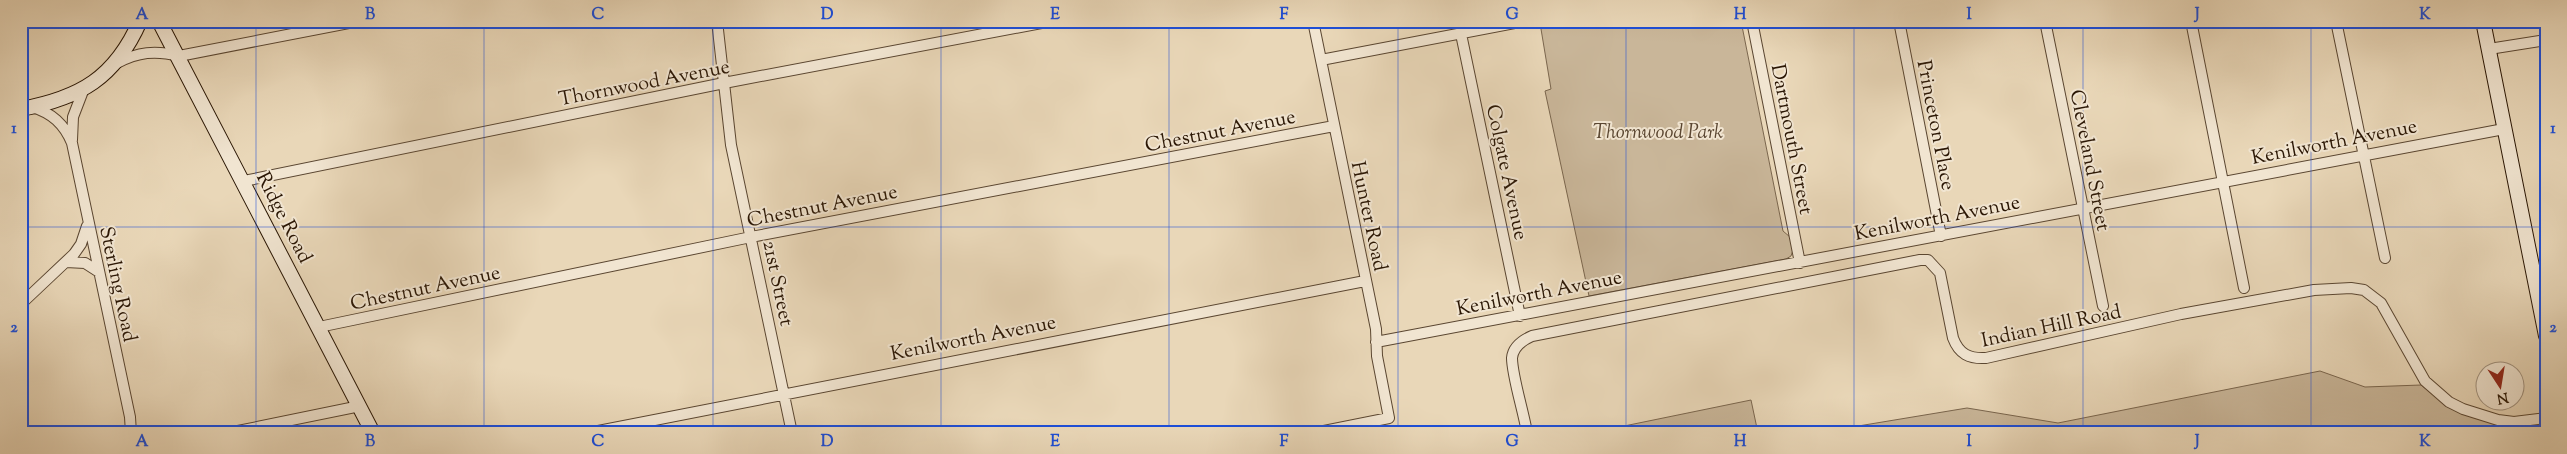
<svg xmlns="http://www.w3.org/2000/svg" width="2567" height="454" font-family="'Sorts Mill Goudy',serif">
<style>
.green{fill:#c9b699;stroke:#7a664e}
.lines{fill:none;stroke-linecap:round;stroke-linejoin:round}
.street-casing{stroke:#5a4631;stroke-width:12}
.secondary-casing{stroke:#2a1604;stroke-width:16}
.street{stroke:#f1e5d1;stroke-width:10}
.secondary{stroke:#f1e5d1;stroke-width:14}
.grid{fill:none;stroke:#1d4ed8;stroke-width:1;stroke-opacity:0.55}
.labels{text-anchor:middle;stroke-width:4;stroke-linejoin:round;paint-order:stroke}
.street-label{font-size:20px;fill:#2a1604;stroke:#f1e5d1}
.park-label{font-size:20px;font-style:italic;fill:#5a4631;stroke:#f1e5d1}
.neatline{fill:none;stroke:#1d4ed8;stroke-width:2}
.grid-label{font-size:16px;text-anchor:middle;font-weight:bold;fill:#1d4ed8}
</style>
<rect width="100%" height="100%" fill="#e9d7b8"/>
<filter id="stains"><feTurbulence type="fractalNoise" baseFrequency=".004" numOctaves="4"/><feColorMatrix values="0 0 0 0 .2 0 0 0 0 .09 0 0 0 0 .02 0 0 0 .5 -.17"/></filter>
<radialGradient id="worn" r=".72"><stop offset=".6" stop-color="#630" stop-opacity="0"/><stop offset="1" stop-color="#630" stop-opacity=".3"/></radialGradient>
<!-- green -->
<path class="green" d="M1551,21h190l42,210 7,6 3,13 -2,6 -5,3 -197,37 -44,-205 6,-2 -11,-66z
M2320,371l45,16 56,-2 29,23 96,15v10h-730l151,-25 91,15z
M1751,400l7,33h-168z"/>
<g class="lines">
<!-- street casing -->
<g class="street-casing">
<path id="street" d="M717,21l14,124 61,288
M1313,21l63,308 1,27 12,62 -75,15
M1752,21l48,242
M1899,21l42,215
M2045,21l58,285
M2191,21l53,267
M2336,21l49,237
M1461,34l59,282
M2489,49l57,-9
M1321,60l205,-39
M117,63c21,-11 38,-13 62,-7l180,-35
M32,107c20,6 32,17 40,36l58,274 1,16
M72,140l1,-23 10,-26
M244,181l480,-98 328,-62
M66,262l19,1 14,9
M21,304l53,-50 7,-10 6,-18
M319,327l432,-90 583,-111
M1376,342l1128,-213
M233,432l127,-26
M588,433l777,-152
M1527,433c-3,-20 -15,-57 -15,-75 1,-11 11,-18 20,-22l388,-76h8l12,13 13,65c6,16 16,21 33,20l195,-44 133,-24 37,-2 13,2 17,13 44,78 24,21 14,7 35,11 16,2 32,-4"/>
</g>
<!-- secondary casing -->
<g class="secondary-casing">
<path id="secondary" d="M159,21l214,412
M2483,21l63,315
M21,109c59,-11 94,-31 119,-88"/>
</g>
<!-- street -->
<use href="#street" class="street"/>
<!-- secondary -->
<use href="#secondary" class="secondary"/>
</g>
<!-- grid -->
<path class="grid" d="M256,21v412M484,21v412M713,21v412M941,21v412M1169,21v412M1398,21v412M1626,21v412M1854,21v412M2083,21v412M2311,21v412M21,227h2525"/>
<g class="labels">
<!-- street labels -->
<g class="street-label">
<text transform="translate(644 82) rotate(-11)" y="7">Thornwood Avenue</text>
<text transform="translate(1937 125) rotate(79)" y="7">Princeton Place</text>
<text transform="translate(1220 130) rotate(-11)" y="7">Chestnut Avenue</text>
<text transform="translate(1793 139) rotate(79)" y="7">Dartmouth Street</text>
<text transform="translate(2334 141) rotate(-11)" y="7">Kenilworth Avenue</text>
<text transform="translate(2091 160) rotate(79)" y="7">Cleveland Street</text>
<text transform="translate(1508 172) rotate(78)" y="7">Colgate Avenue</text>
<text transform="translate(822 205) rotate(-11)" y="7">Chestnut Avenue</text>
<text transform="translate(1370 216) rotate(78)" y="7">Hunter Road</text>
<text transform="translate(285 217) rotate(63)" y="7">Ridge Road</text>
<text transform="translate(1937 217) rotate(-11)" y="7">Kenilworth Avenue</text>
<text transform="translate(779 283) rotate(78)" y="7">21st Street</text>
<text transform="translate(119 284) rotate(78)" y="7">Sterling Road</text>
<text transform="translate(425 287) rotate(-12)" y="7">Chestnut Avenue</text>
<text transform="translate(1539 292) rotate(-11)" y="7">Kenilworth Avenue</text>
<text transform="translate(2051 325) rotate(-12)" y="7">Indian Hill Road</text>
<text transform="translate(973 337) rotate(-11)" y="7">Kenilworth Avenue</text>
</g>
<!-- park labels -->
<g class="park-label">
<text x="1658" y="138">Thornwood Park</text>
</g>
</g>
<!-- margin -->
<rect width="2567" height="454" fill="none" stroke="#e9d7b8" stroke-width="55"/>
<!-- north arrow -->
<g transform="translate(2500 386) rotate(168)"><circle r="24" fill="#f1e5d1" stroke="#a1927f"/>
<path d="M0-4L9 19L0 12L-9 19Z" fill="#8f2418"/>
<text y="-8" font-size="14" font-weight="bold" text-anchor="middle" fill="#2a1604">N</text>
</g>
<rect x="28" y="28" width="2512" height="398" class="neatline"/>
<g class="grid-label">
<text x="142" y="19">A</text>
<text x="370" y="19">B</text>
<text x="598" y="19">C</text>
<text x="827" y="19">D</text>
<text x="1055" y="19">E</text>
<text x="1284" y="19">F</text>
<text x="1512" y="19">G</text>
<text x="1740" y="19">H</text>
<text x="1969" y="19">I</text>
<text x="2197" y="19">J</text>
<text x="2425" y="19">K</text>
<text x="14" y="133">1</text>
<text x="2553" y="133">1</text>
<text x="14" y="332">2</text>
<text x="2553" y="332">2</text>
<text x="142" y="446">A</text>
<text x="370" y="446">B</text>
<text x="598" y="446">C</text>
<text x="827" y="446">D</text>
<text x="1055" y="446">E</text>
<text x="1284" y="446">F</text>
<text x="1512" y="446">G</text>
<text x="1740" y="446">H</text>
<text x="1969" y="446">I</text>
<text x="2197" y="446">J</text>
<text x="2425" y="446">K</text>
</g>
<rect width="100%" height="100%" filter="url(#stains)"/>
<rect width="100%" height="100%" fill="url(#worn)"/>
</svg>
